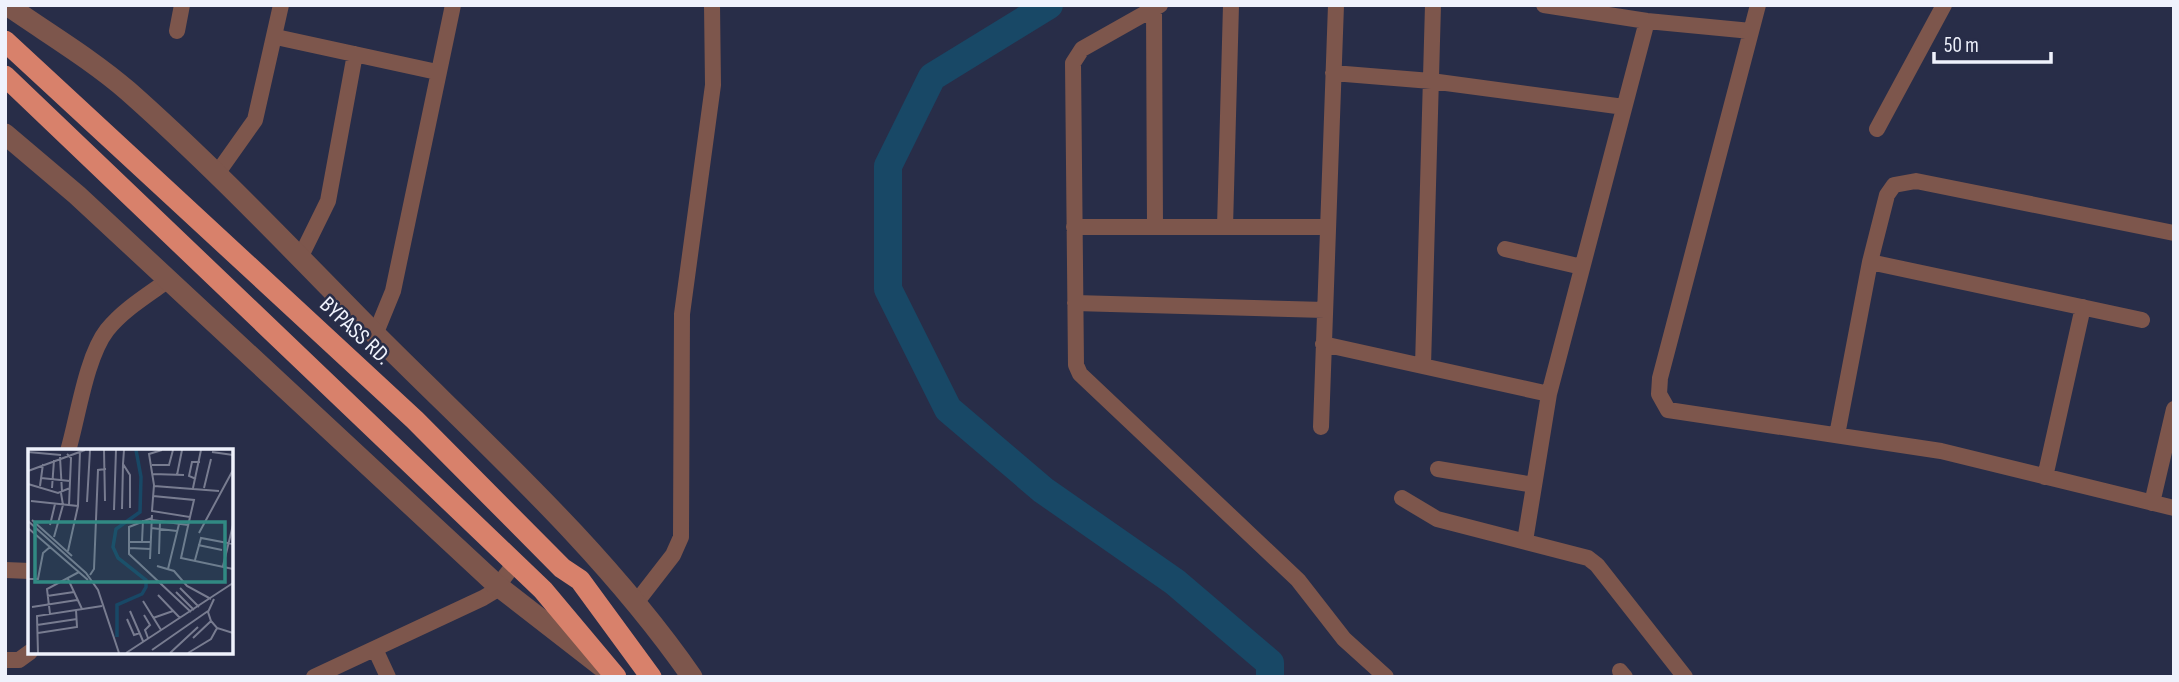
<svg xmlns="http://www.w3.org/2000/svg" width="2179" height="682" font-family="'Sofia Sans Condensed',sans-serif">
<style>
.lines{fill:none;stroke-linecap:round;stroke-linejoin:round}
.river{stroke:#184866;stroke-width:28}
.minor{stroke:#7d564c;stroke-width:16}
.tertiary{stroke:#7d564c;stroke-width:21}
.trunk{stroke:#d8816b;stroke-width:21}
.labels{text-anchor:middle;stroke-width:5;stroke-linejoin:round;paint-order:stroke}
.street-label{font-size:23px;fill:#eff2fc;stroke:#282d48}
.inset-river{fill:none;stroke:#184866;stroke-width:3.5}
.inset-road{fill:none;stroke:#787c90;stroke-width:2}
.view{fill:#318983;fill-opacity:0.15;stroke:#318983;stroke-width:3.5}
.inset-edge{fill:none;stroke:#eff2fc;stroke-width:3.5}
</style>
<rect width="100%" height="100%" fill="#282d48"/>
<g class="lines">
<!-- river -->
<path class="river" d="M1049,5l-117,72 -44,89v123l60,120 95,81 132,92 95,81v14"/>
<!-- minor -->
<path class="minor" d="M1160,5l-78,44 -9,14 3,302 4,9 218,206 46,59 42,38
M1544,5l103,16 104,10
M1758,5l-98,373 -1,16 9,16 273,41 233,57
M1154,8l1,219
M177,31l5,-26
M276,37l161,35
M1333,73l98,8 193,26
M1877,129l67,-124
M216,175l39,-55 26,-115
M1074,227h254
M1225,227l6,-222
M1505,249l77,18
M301,256l27,-55 27,-147
M1870,262l272,58
M1075,303l250,7
M375,335l18,-44 60,-286
M1323,344l226,50
M1423,366l10,-361
M1321,427l15,-422
M1837,435l33,-173 17,-67 7,-10 22,-4 258,52
M68,451c10,-34 18,-94 39,-121 16,-20 39,-34 60,-49
M1438,469l96,16
M2045,477l38,-170
M1402,498l35,21 151,39 9,7 88,112
M2152,503l22,-94
M1525,541l24,-147 98,-373
M5,570l25,1
M635,604l38,-49 8,-18 1,-223 31,-229 -1,-80
M375,649l13,28
M5,660h14l11,-8
M1620,671l5,6
M314,677l169,-79 10,-6 22,-29"/>
<!-- tertiary -->
<path class="tertiary" d="M7,5c40,28 84,54 121,86 87,77 167,162 249,245 109,109 226,213 315,341
M5,134l72,61 421,391 103,80"/>
<!-- trunk -->
<path class="trunk" d="M5,41l410,379 147,148 18,12 71,97
M5,76l538,514 73,87"/>
</g>
<g class="labels">
<!-- street labels -->
<g class="street-label">
<text transform="translate(356 330) rotate(43)" y="8">BYPASS RD.</text>
</g>
</g>
<!-- overview -->
<g transform="translate(28 449)">
<rect width="205" height="205" fill="#282d48"/>
<path class="inset-river" d="M89,188v-32l25,-11 4,-7v-7l-28,-22 -5,-11 3,-18 24,-17 1,-35 -5,-27"/>
<path class="inset-road" d="M76,1l1,51M96,1l-1,14 7,11v33M134,1l-13,4 5,31 -2,26 38,6 -9,41 52,11M0,3l33,3M184,3l21,3M39,5l4,4 -2,47M32,8l2,35M124,16h17l4,-15M0,22l57,-21M125,25l31,1M149,26l5,-25M13,29l29,3M168,30l-7,-3 3,-14h8M0,35l30,9 12,-5M12,37l3,-22M126,37l65,5M24,39l2,-28M165,39l8,-38M176,39l7,-29M125,47l41,4 -4,17M3,52l47,5M59,53l3,-52M94,60l1,-45M86,61l2,-60M124,69l-23,9v27l62,58M4,71l40,36M124,71l36,5M0,72l58,52 12,17 21,63M22,76l5,-21M0,79l60,52M123,79l26,3M171,84l34,-63M26,88l9,-32 -2,-12M101,93h22M114,93l1,-22M170,96l24,5M101,99l22,1M40,102l10,-45 2,-55M131,105l1,-33M122,110l2,-44M167,111l6,-22 32,6M129,117l17,5 13,15 24,13M195,117l10,-41M140,120l11,-45M62,126l4,-6 4,-99 8,-1M0,130h10l5,-26 7,-6M40,130l14,30M152,139l19,19M148,143l18,18M130,146l22,23M19,147l27,-4M186,150l-6,13 3,9 6,7 16,5M115,152l18,29M4,158l45,-7M102,162l13,30M22,165l-3,-25 32,-17M116,166l6,10 -5,5 3,8M125,169l20,-7M99,170l7,16 6,-2M9,176l40,-6M10,184l39,-6 -1,-17M165,189l18,-17M124,201l56,-39M10,204l-1,-37 65,-10M98,204l107,-70M142,204l28,-26M160,204l23,-14 6,-11"/>
<path class="view" d="M7,73h190v60h-190z"/>
<rect width="205" height="205" class="inset-edge"/>
</g>
<!-- border -->
<rect width="2179" height="682" fill="none" stroke="#eff2fc" stroke-width="14"/>
<!-- scale -->
<path d="M1934 52v10h117v-10" fill="none" stroke="#eff2fc" stroke-width="3.5"/>
<text x="1944" y="52" font-size="21" fill="#eff2fc" stroke="#282d48" stroke-width="5" paint-order="stroke">50 m</text>
</svg>
